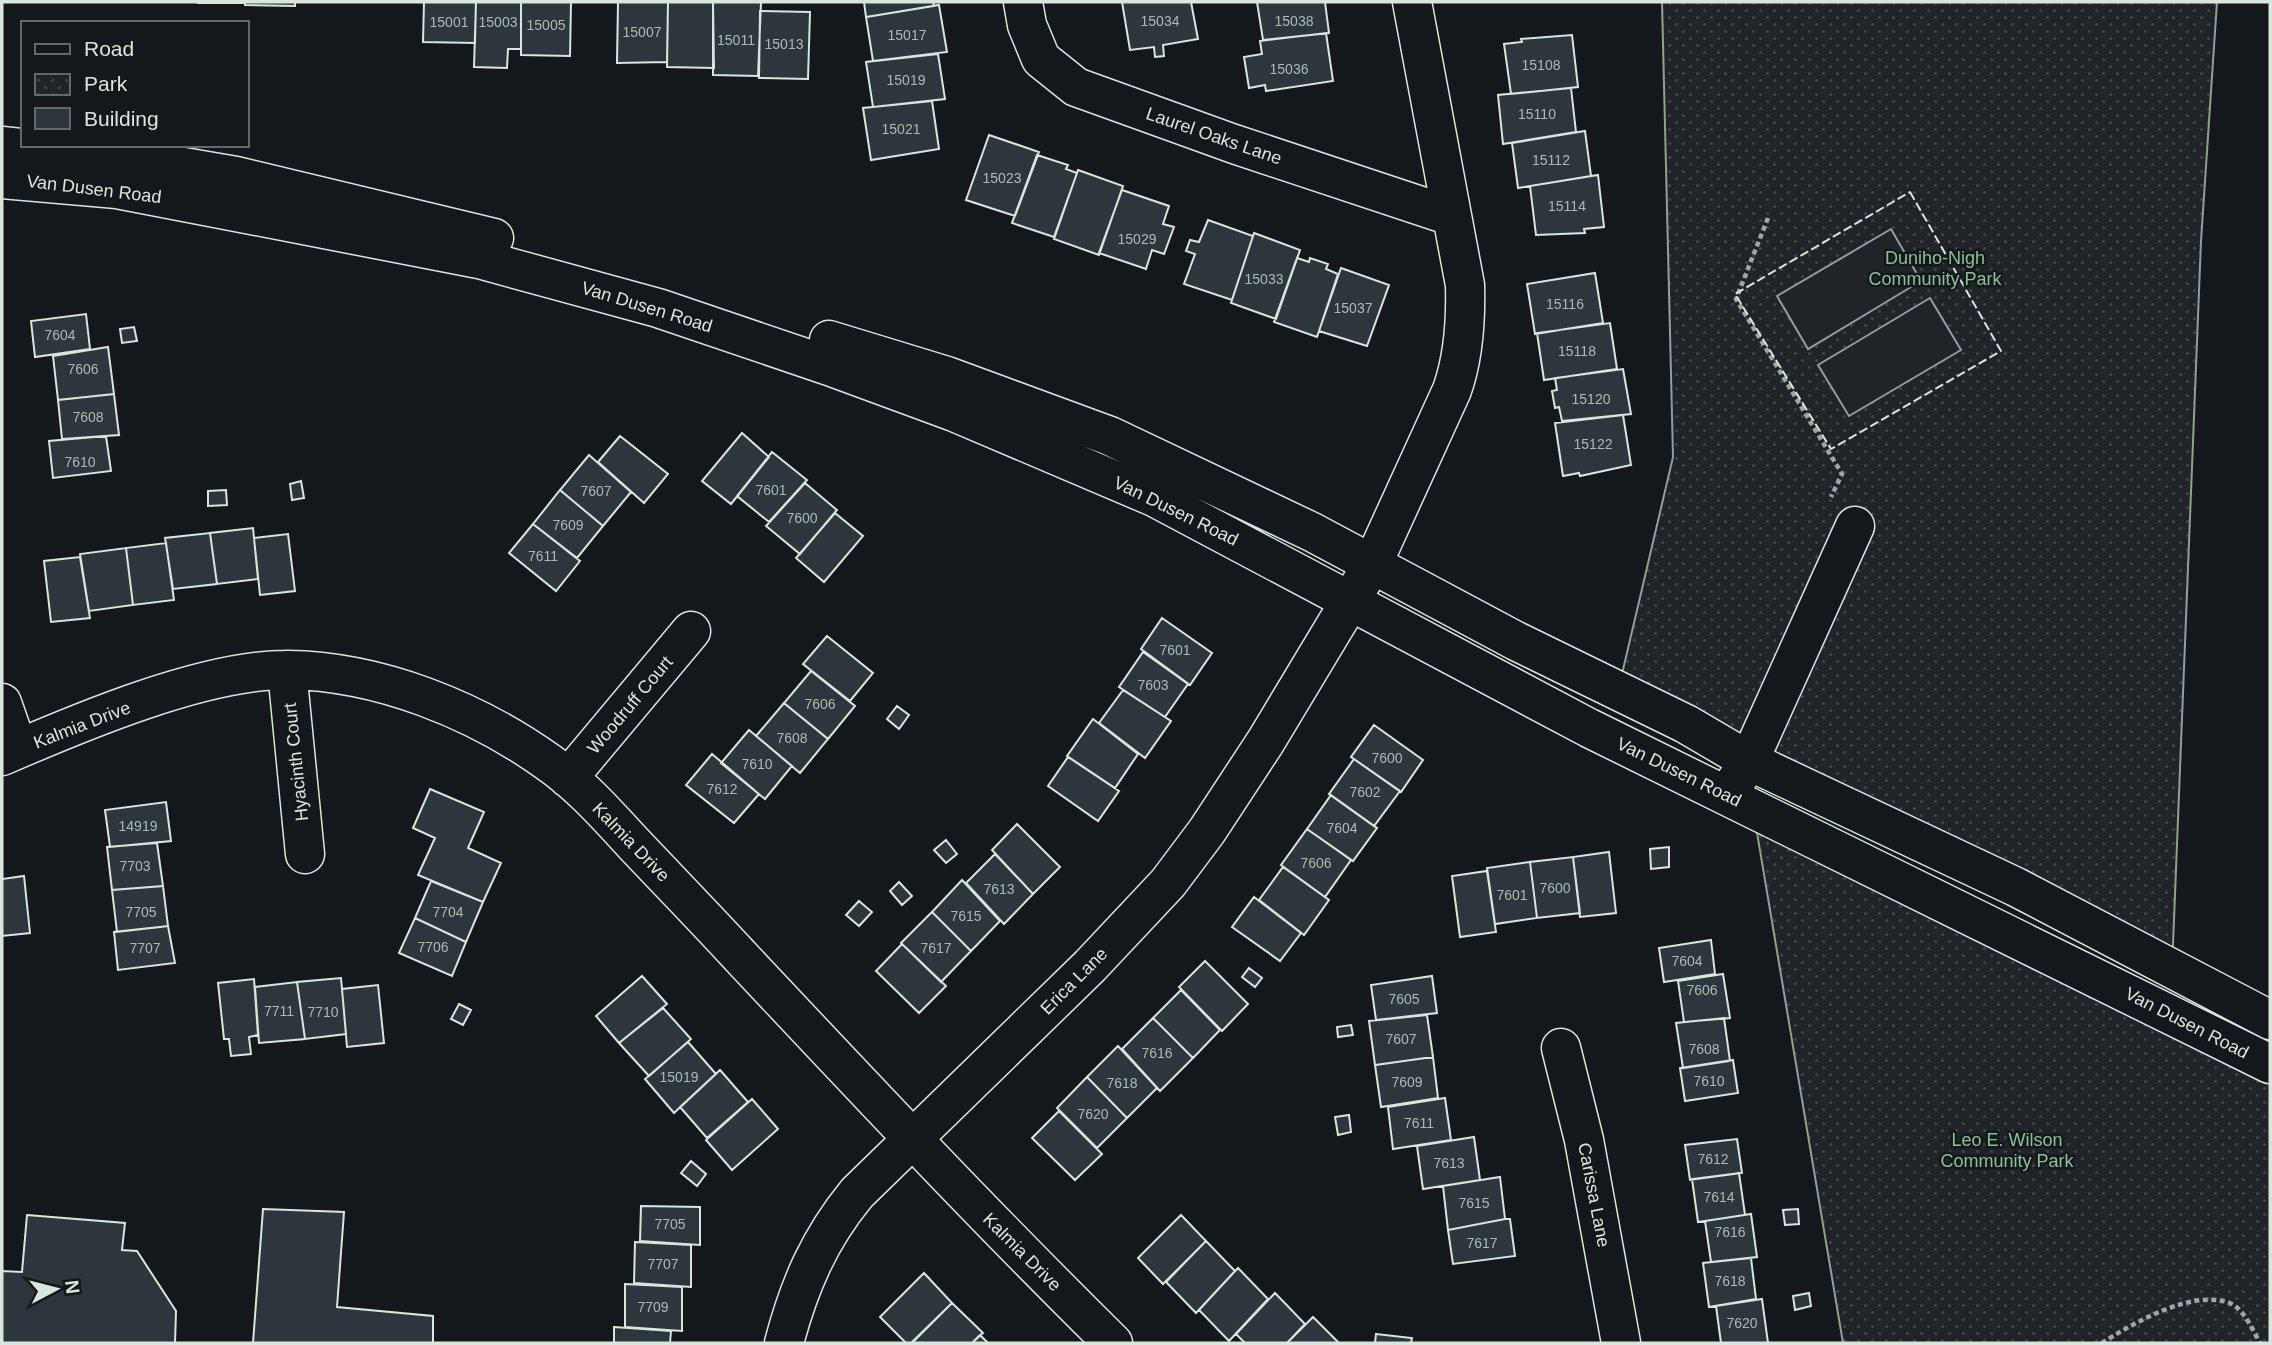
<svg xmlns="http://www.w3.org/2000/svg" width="2272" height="1345" font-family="Helvetica,sans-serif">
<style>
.park{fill:url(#park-dots);stroke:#939e99;stroke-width:2}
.garden{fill:#202428;stroke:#939e99;stroke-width:2}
.building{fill:#2c363c;stroke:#d8e6dc;stroke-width:2}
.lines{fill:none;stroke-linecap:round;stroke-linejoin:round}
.minor-casing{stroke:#d8e6dc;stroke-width:41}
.major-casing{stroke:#d8e6dc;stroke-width:41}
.path{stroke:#9da8a2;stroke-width:4.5;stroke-dasharray:5 3.5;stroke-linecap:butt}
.minor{stroke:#14181c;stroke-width:38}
.major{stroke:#14181c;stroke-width:38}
.fence{stroke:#d8e6dc;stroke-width:2;stroke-dasharray:9 3.5;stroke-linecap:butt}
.labels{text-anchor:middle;stroke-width:5;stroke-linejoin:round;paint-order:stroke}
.number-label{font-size:14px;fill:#adbab4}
.street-label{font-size:18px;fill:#d8e6dc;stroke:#14181c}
.park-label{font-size:18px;fill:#8ac095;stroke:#14181c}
</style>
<defs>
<pattern id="park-dots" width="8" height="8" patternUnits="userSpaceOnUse" patternTransform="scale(1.75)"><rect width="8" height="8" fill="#202428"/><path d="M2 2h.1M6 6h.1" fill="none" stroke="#404447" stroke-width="1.8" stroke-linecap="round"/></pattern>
</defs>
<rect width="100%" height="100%" fill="#14181c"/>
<!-- park -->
<path class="park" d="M1662,2h555l-16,239 -29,729 -554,-279 55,-234z
M1753,809l517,255v279h-427z"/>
<!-- garden -->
<path class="garden" d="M1891,229l30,52 -113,68 -31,-53z
M1930,298l31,52 -112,66 -31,-51z"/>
<!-- building -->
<path class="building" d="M198,2h47v1h-47z
M245,2h50v4l-50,-1z
M424,2h52l-1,41 -52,-1z
M476,2h45v47h-13l-1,19 -33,-1z
M521,2h50l-1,54 -49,-1z
M618,2h50l-1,60 -50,1z
M668,2h45l1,66 -47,-1z
M713,2h48l-3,74 -45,-1z
M864,2h69l1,4 -68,11z
M1122,2h69l7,37 -35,6 1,11 -9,1 -1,-10 -24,3z
M1257,2h68l4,31 -66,7z
M939,5l8,47 -74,9 -7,-44z
M760,11l50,1 -2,67 -49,-1z
M1326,33l7,48 -67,10 -1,-6 -16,3 -5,-31 18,-3 -2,-13z
M1572,35l6,52 -67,7 -7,-50 18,-2 -1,-3z
M938,54l7,45 -72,8 -7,-45z
M1571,88l5,44 -73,12 -5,-49z
M932,101l7,48 -68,11 -8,-52z
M1585,131l6,45 -73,12 -6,-45z
M989,135l50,17 -24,64 -49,-16z
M1037,155l31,10 -2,4 11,4 -23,64 -42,-14z
M1078,170l45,16 -24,69 -45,-16z
M1598,175l6,52 -20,2 1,4 -49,2 -6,-49z
M1122,190l47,16 -6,18 11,3 -10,27 -12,-4 -6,19 -47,-16z
M1208,220l45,16 -21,64 -48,-16 11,-30 -9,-3 4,-11 9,2z
M1254,233l46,17 -24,69 -45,-16z
M1297,258l12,4 1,-4 18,6 -2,5 12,5 -21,63 -43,-15z
M1341,268l48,17 -22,61 -48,-15z
M1595,273l8,50 -68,11 -8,-50z
M86,314l4,35 -55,8 -4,-36z
M1610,323l7,46 -73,11 -7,-47z
M134,327l3,14 -15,2 -2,-14z
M108,347l6,47 -56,6 -5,-44z
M1623,369l8,45 -69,7 -3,-14 -4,1 -3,-17 5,-1 -2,-12z
M114,394l5,41 -57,4 -4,-39z
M1623,415l8,50 -51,11 -1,-3 -16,3 -8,-53z
M742,433l27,24 -38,47 -29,-23z
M106,436l5,35 -58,7 -4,-37z
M620,436l48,38 -24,29 -46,-41z
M772,452l35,28 -38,42 -32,-26z
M589,455l42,37 -28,34 -43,-36z
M301,481l3,17 -12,2 -2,-16z
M805,483l32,27 -37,44 -34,-28z
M226,490l1,15 -19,1v-15z
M560,490l43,36 -26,32 -44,-34z
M835,513l28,23 -39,46 -28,-24z
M533,524l47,37 -24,30 -47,-38z
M253,528l5,51 -41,5 -7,-51z
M210,533l7,51 -44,5 -8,-51z
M288,534l7,57 -35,4 -6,-57z
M166,543l8,57 -41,5 -7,-57z
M126,548l7,57 -44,6 -9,-57z
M80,557l10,61 -39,4 -7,-61z
M1162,618l50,35 -22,32 -49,-36z
M827,636l46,37 -23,28 -47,-37z
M1143,652l45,32 -23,33 -46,-30z
M811,671l44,35 -27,33 -44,-36z
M1123,690l48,31 -26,37 -46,-35z
M784,703l44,36 -28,34 -44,-37z
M897,706l12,9 -10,14 -12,-10z
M1093,719l45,35 -23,34 -48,-32z
M1374,725l49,35 -22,32 -50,-35z
M749,730l43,36 -27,33 -44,-36z
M712,754l47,40 -25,29 -48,-38z
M1068,757l51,34 -21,30 -50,-35z
M1354,759l46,32 -26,35 -45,-32z
M430,789l54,23 -16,36 33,15 -18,39 -65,-27 17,-37 -22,-10z
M1331,795l46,33 -24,33 -46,-32z
M166,802l5,39 -61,6 -5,-37z
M1017,824l43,43 -27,27 -41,-44z
M1307,829l44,31 -26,37 -44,-32z
M946,840l11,14 -11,9 -12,-13z
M157,843l6,43 -51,4 -5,-43z
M1669,847v20l-18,2 -1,-20z
M1609,852l7,61 -36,4 -7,-60z
M995,854l38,40 -29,30 -38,-41z
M1573,857l7,56 -43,5 -7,-56z
M1530,862l7,56 -42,6 -8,-56z
M1283,867l46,33 -25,35 -45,-35z
M1487,871l9,61 -36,5 -8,-61z
M24,876l6,57 -28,3v-57z
M962,880l38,41 -29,30 -39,-39z
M431,881l52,21 -17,40 -51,-24z
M899,882l13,14 -10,9 -12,-14z
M163,886l5,40 -51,6 -5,-42z
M1254,897l47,36 -21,28 -48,-34z
M859,901l13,11 -13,14 -13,-11z
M932,912l39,39 -30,31 -40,-39z
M415,918l51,24 -14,34 -53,-23z
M168,926l7,37 -57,7 -4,-38z
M1711,940l4,34 -51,8 -5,-34z
M902,944l44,42 -27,27 -43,-42z
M1205,961l43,43 -26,27 -43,-44z
M1249,968l13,10 -7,9 -13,-10z
M1723,974l7,44 -46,4 -6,-41z
M642,976l25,28 -48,39 -23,-27z
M1432,976l5,37 -61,7 -5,-35z
M341,978l5,56 -41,5 -8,-57z
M254,979l4,56 -9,2 2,17 -20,2 -2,-17h-5l-6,-56z
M297,982l8,57 -46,4 -4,-56z
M378,985l6,58 -37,4 -5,-58z
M1181,990l39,40 -27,28 -40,-40z
M459,1004l12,6 -8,15 -12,-6z
M663,1008l28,31 -42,37 -30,-33z
M1427,1015l6,42 -58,8 -6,-44z
M1153,1018l40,40 -33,33 -38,-42z
M1724,1018l6,43 -47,7 -7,-45z
M1351,1025l2,10 -15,2 -1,-10z
M688,1042l28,32 -42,39 -29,-34z
M1118,1046l39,42 -30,30 -40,-41z
M1433,1057l5,41 -57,9 -6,-42z
M1733,1060l5,33 -53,8 -5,-33z
M720,1070l28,32 -41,36 -27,-31z
M1087,1077l40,41 -30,30 -40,-40z
M1445,1098l6,42 -58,9 -5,-42z
M752,1099l26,30 -46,41 -26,-30z
M1059,1111l43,43 -27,26 -43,-42z
M1349,1115l2,17 -13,3 -3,-18z
M1474,1137l6,43 -57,9 -6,-43z
M1737,1139l5,34 -52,7 -5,-35z
M691,1161l15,13 -9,12 -16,-13z
M1739,1173l6,42 -47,7 -6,-43z
M1500,1177l5,42 -57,11 -5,-44z
M641,1206l59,1v38l-60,-4z
M263,1209l81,3 -7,95 96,9v27h-180z
M1798,1209l1,15 -14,1 -2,-15z
M1751,1214l6,43 -46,5 -6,-41z
M27,1215l98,8 -3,27 15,1 39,60 -1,32h-173v-72l20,1z
M1181,1215l25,26 -43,43 -25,-26z
M1505,1219h5l5,37 -62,8 -5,-34z
M1206,1241l29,30 -39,42 -30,-31z
M635,1242l56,3v42l-57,-4z
M1751,1258l5,41 -47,8 -6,-44z
M1238,1268l30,31 -39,42 -30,-31z
M924,1273l28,30 -41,40h-5l-26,-26z
M625,1284l57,3v44l-57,-4z
M1275,1293l30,31 -18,19h-42l-9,-9z
M1809,1293l2,13 -16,4 -2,-14z
M1762,1299l6,44h-47l-5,-37z
M952,1303l31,30 -11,10h-60z
M1313,1317l26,26h-52z
M614,1327l57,4 -1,12h-56z
M1376,1334l36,4 -1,5h-36z
M980,1335l8,8h-16z"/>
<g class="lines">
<!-- minor casing -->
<g class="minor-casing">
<path id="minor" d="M1023,2l4,23 14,34 35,28 158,57 217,72
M287,670l18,184
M2,703l16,46
M2,756c76,-33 203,-87 286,-86 91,1 187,40 260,92 32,22 60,54 86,82 35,37 71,74 106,112 123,131 245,261 373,387
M568,778l123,-147
M1732,787l17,-26 106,-235
M1561,1048l23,92 37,203
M784,1343c15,-57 35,-104 73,-150l233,-227 78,-83 39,-52 59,-90 107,-178 79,-173c12,-34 14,-69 13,-105l-53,-283"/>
</g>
<!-- major casing -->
<g class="major-casing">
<path id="major" d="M2,146l158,17 76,13 258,62
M2,179l115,10 362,70 179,49 171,58 125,46 200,85 435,231 681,336
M829,340l118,36 163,60 202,96 204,109 170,83 63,37 267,126 254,133"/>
</g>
<!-- path -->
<path class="path" d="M1768,218l-32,81 106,175 -11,23
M2102,1343c30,-19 92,-56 130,-39 13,7 21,27 28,39"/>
<!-- minor -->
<use href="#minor" class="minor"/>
<!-- major -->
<use href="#major" class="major"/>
<!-- fence -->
<path class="fence" d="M1910,192l91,159 -170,98 -96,-155z"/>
</g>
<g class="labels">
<!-- number labels -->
<g class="number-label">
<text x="1160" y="26">15034</text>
<text x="1294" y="26">15038</text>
<text x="449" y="27">15001</text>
<text x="498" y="27">15003</text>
<text x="546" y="30">15005</text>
<text x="642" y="37">15007</text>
<text x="907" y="40">15017</text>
<text x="736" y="45">15011</text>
<text x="784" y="49">15013</text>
<text x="1541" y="70">15108</text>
<text x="1289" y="74">15036</text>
<text x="906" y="85">15019</text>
<text x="1537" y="119">15110</text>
<text x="901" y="134">15021</text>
<text x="1551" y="165">15112</text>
<text x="1002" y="183">15023</text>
<text x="1567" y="211">15114</text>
<text x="1137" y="244">15029</text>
<text x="1264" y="284">15033</text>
<text x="1565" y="309">15116</text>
<text x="1353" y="313">15037</text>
<text x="60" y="340">7604</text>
<text x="1577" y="356">15118</text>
<text x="83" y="374">7606</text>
<text x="1591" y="404">15120</text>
<text x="88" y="422">7608</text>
<text x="1593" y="449">15122</text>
<text x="80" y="467">7610</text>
<text x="771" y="495">7601</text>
<text x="596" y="496">7607</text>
<text x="802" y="523">7600</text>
<text x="568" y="530">7609</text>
<text x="543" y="561">7611</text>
<text x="1175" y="655">7601</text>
<text x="1153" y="690">7603</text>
<text x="820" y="709">7606</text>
<text x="792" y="743">7608</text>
<text x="1387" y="763">7600</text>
<text x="757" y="769">7610</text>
<text x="722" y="794">7612</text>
<text x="1365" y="797">7602</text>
<text x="138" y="831">14919</text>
<text x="1342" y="833">7604</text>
<text x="1316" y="868">7606</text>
<text x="135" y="871">7703</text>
<text x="1555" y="893">7600</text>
<text x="999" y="894">7613</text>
<text x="1512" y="900">7601</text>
<text x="141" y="917">7705</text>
<text x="448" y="917">7704</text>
<text x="966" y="921">7615</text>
<text x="433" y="952">7706</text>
<text x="145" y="953">7707</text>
<text x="936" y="953">7617</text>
<text x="1687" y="966">7604</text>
<text x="1702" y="995">7606</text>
<text x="1404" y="1004">7605</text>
<text x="279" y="1016">7711</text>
<text x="323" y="1017">7710</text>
<text x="1401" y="1044">7607</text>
<text x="1704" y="1054">7608</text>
<text x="1157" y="1058">7616</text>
<text x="679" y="1082">15019</text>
<text x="1709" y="1086">7610</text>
<text x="1407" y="1087">7609</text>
<text x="1122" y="1088">7618</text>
<text x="1093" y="1119">7620</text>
<text x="1419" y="1128">7611</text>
<text x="1713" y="1164">7612</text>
<text x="1449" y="1168">7613</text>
<text x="1719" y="1202">7614</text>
<text x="1474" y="1208">7615</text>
<text x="670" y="1229">7705</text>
<text x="1730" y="1237">7616</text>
<text x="1482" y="1248">7617</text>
<text x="663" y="1269">7707</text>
<text x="1730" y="1286">7618</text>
<text x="653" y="1312">7709</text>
<text x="1742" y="1328">7620</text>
</g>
<!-- street labels -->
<g class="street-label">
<text transform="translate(1214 136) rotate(19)" y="6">Laurel Oaks Lane</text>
<text transform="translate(94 189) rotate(7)" y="6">Van Dusen Road</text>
<text transform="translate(647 307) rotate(17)" y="6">Van Dusen Road</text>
<text transform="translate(1176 511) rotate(26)" y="6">Van Dusen Road</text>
<text transform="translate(630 705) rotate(-50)" y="6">Woodruff Court</text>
<text transform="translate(82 725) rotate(-21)" y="6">Kalmia Drive</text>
<text transform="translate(296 762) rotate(-96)" y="6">Hyacinth Court</text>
<text transform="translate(1679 772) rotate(26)" y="6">Van Dusen Road</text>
<text transform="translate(631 842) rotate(46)" y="6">Kalmia Drive</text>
<text transform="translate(1074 981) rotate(-45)" y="6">Erica Lane</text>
<text transform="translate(2187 1023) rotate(27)" y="6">Van Dusen Road</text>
<text transform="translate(1594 1195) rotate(79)" y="6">Carissa Lane</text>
<text transform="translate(1022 1252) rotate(45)" y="6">Kalmia Drive</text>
</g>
<!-- park labels -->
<g class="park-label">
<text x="1935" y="264">Duniho-Nigh<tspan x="1935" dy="21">Community Park</tspan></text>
<text x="2007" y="1146">Leo E. Wilson<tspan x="2007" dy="21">Community Park</tspan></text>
</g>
</g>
<!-- border -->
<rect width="2272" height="1345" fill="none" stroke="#d8e6dc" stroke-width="7"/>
<!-- legend -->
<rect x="21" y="21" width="228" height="126" fill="#14181c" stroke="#626a69" stroke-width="2"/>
<rect x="35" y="44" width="35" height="10" fill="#14181c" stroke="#626a69" stroke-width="2"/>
<text x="84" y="56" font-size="21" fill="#d8e6dc">Road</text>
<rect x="35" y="74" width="35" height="21" fill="url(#park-dots)" stroke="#626a69" stroke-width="2"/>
<text x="84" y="91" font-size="21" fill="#d8e6dc">Park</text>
<rect x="35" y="108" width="35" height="21" fill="#2c363c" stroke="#626a69" stroke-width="2"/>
<text x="84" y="126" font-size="21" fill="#d8e6dc">Building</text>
<!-- north arrow -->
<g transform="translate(56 1289) rotate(83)" stroke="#14181c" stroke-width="5" paint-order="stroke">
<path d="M0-5L12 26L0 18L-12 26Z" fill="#d8e6dc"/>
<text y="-10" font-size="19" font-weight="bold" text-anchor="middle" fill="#d8e6dc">N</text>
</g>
</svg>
